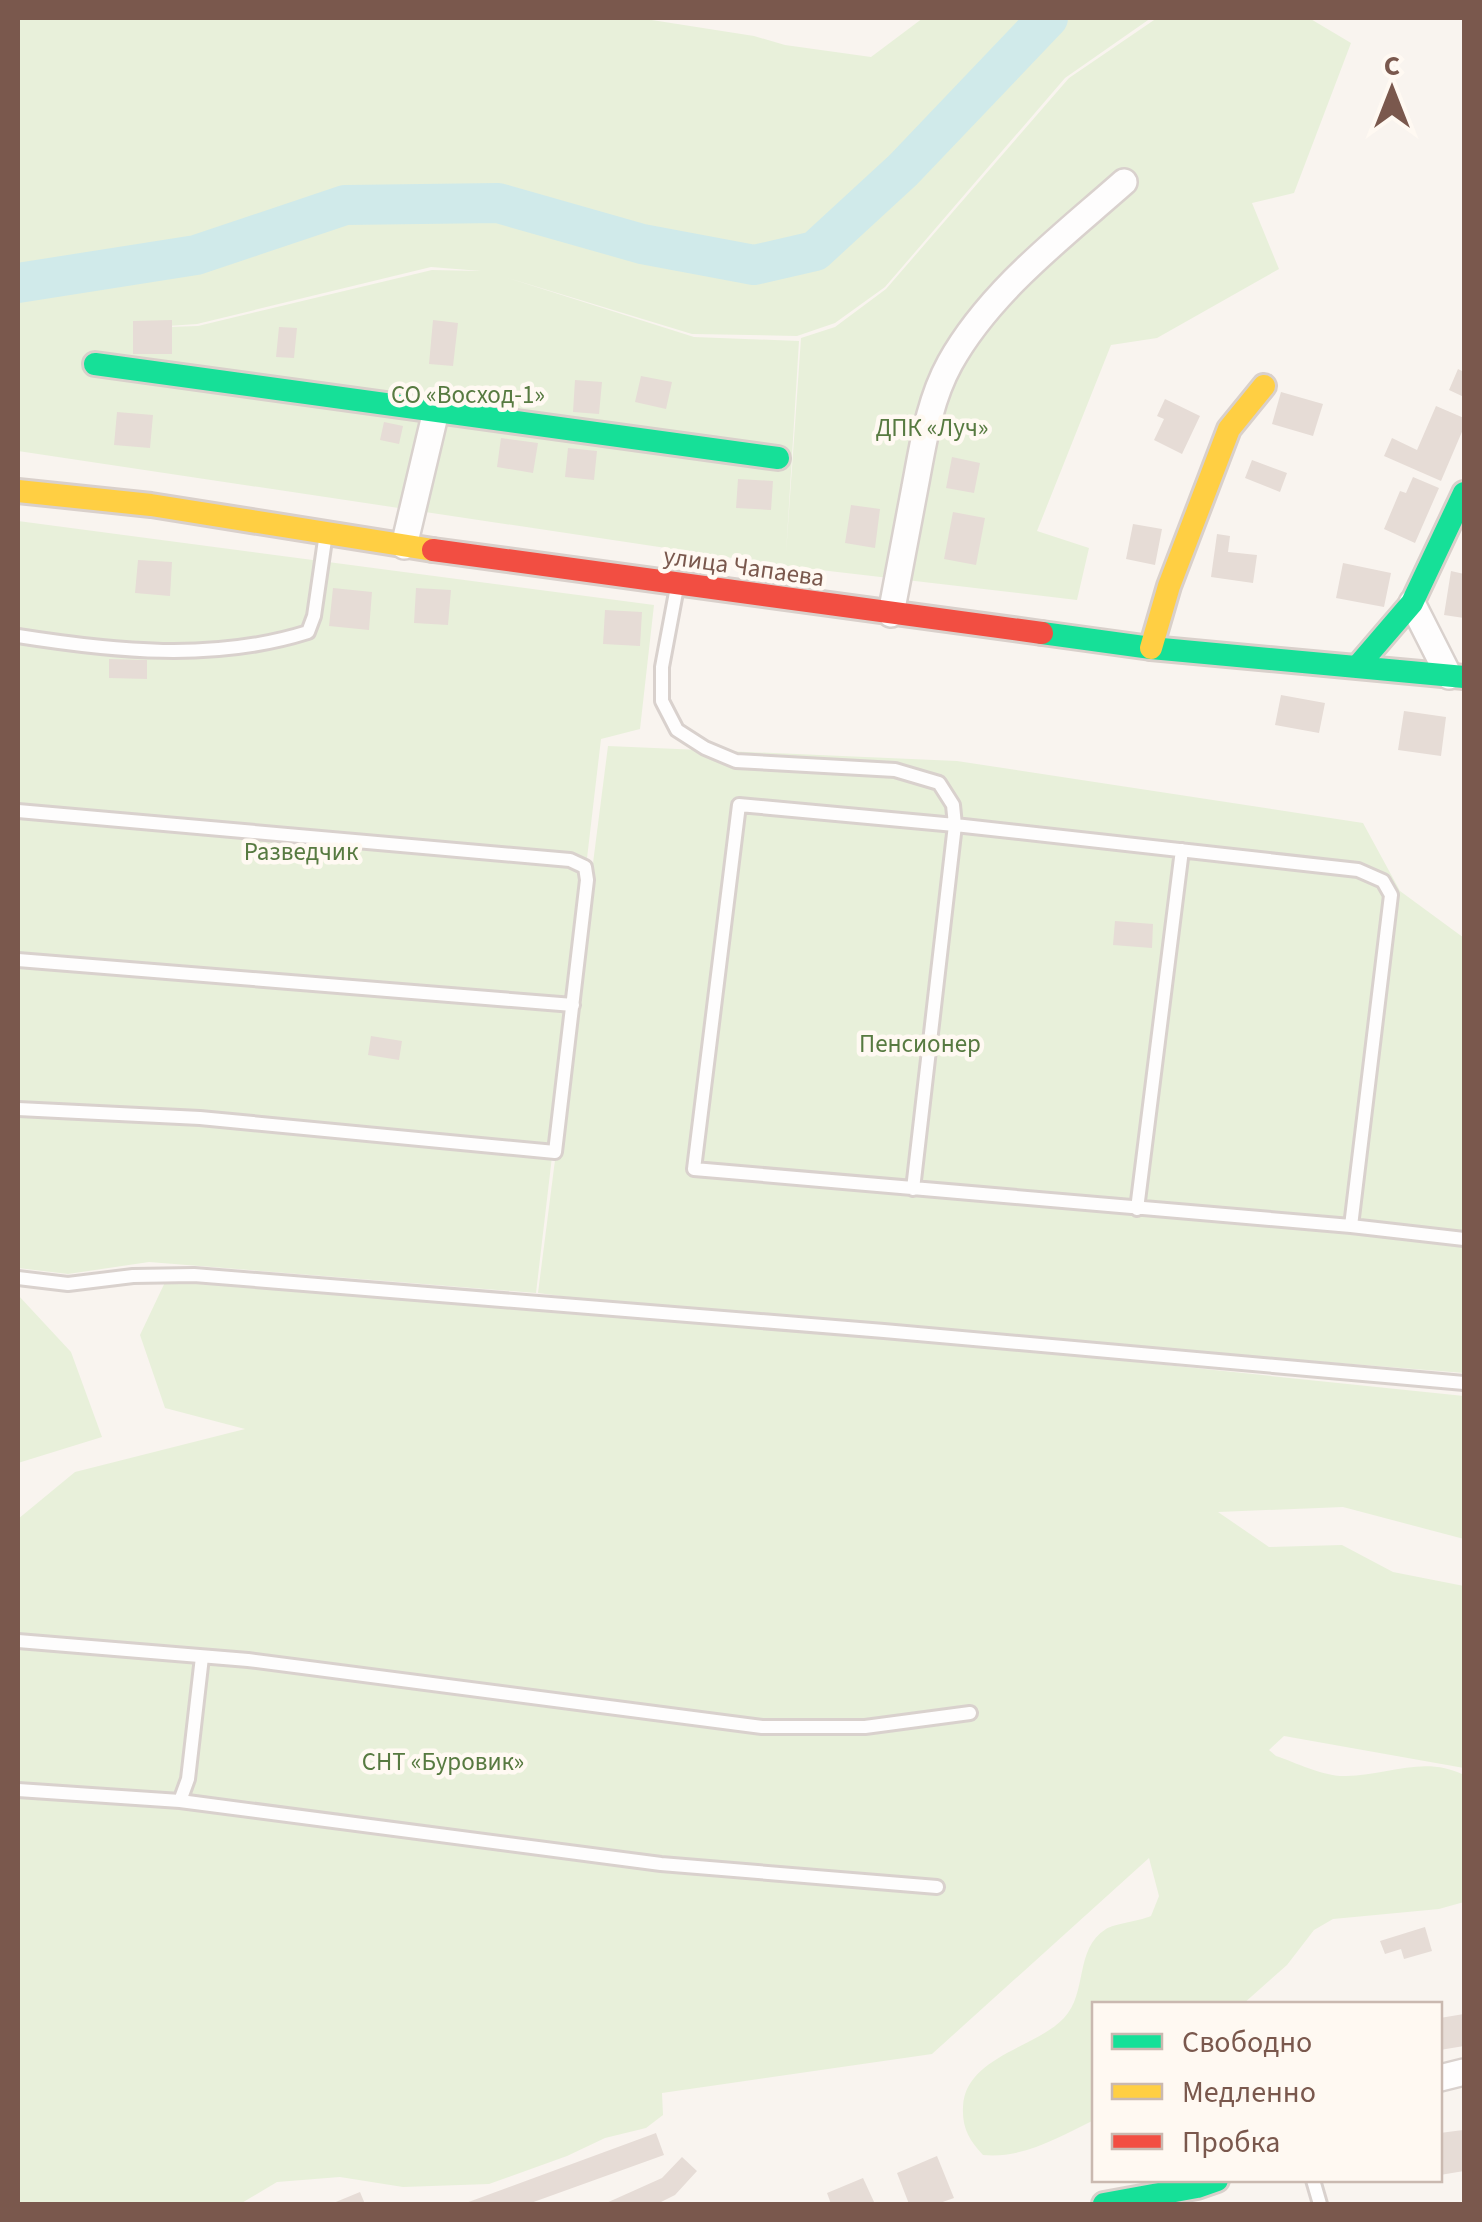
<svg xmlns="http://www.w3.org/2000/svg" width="1482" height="2222" font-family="'Source Sans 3',sans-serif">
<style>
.green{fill:#e8f0da;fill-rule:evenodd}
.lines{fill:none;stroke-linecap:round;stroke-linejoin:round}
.river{stroke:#d0eaea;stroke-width:40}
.building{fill:#e6dcd6}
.lane-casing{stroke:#d9d1cd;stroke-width:18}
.street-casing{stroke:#d9d1cd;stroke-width:30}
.fast-casing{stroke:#d9d0cb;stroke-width:28}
.slow-casing{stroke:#d9d0cb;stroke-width:28}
.jam-casing{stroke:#d9d0cb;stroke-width:28}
.lane{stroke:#fefdfd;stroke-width:12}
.street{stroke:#fefdfd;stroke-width:25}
.fast{stroke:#16e098;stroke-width:22}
.slow{stroke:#ffcf43;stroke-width:22}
.jam{stroke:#f24e42;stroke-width:22}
.labels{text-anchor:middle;stroke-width:9;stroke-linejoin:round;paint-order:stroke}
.park-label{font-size:25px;fill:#577a41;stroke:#fff9f2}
.street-label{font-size:25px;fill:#7a584d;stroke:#fff9f2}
</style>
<rect width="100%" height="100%" fill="#f9f4ef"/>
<!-- green -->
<path class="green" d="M18,18h621l115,18 31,9 86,12 52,-39h228l-86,60 -180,209 -50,36 -38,13 -105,-2 -184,-56 186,59 105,4 -13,213 15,-216 34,-11 51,-38 183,-211 88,-60h152l42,25 -57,150 -42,10 27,66 -122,69 -46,7 -74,186 52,17 -12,52 -291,-34 -768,-115zM431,267l50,4 -49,-1 -234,56 -60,2 59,-4z
M18,521l636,84 -14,124 -39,10 -65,554 -387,-31 -81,12 -50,-6z
M608,746l349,15 406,62 37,68 64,47v435l-815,-65 -111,-15z
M167,1278l718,58 579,60v143l-121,-32 -125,5 51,35 73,-2 51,27 71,14v182l-180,-32 -15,14 7,6c21,7 48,21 70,20 42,-1 79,-21 118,-1v127l-25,7 -106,10 -19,11 -27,35 -44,39h-149v116c-35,17 -71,39 -111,35 -14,-15 -21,-27 -20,-48 2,-50 73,-59 101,-89 24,-25 10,-69 42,-89 8,-5 33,-8 45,-13l8,-20 -10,-38 -217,196 -270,39 1,22 -17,13 -41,10 -38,18 -78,28 -86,3 -63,-10 -63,5 -37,22h-222v-685l57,-47 170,-43 -80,-21 -25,-73z
M18,1295l53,57 31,85 -84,26z"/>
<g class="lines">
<!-- river -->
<path class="river" d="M18,283l178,-28 149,-50 153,-2 144,41 112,21 61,-14 88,-81 145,-152"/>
</g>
<!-- building -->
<path class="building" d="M172,320v34h-39v-33z
M433,320l25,3 -5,43 -24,-2z
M279,327l18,1 -3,30 -18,-1z
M1458,369l6,3v25l-15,-7z
M641,376l31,6 -6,27 -31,-7z
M575,380l27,2 -3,32 -26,-2z
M1281,392l42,12 -10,32 -41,-12z
M1165,399l35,17 -18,38 -28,-14 10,-21 -7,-3z
M1436,406l28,12v9l-23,54 -57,-25 8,-18 25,12z
M117,412l36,3 -3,33 -36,-3z
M384,422l19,4 -4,18 -19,-4z
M501,438l37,5 -5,30 -36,-6z
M568,448l29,3 -3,29 -29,-3z
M952,457l28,6 -6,30 -28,-5z
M1252,460l35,13 -7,19 -35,-14z
M1413,477l26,11 -24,55 -31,-14 16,-38 6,2z
M738,479l35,2 -2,29 -35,-2z
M851,505l29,4 -5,39 -30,-5z
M953,512l32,6 -9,47 -32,-6z
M1133,524l29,5 -7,36 -29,-6z
M1217,534l13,2 -2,16 29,3 -4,28 -42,-6z
M138,560l34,2 -2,34 -35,-3z
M1343,563l48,10 -7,34 -48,-9z
M1451,571l13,3v44l-20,-3z
M333,588l39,4 -3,38 -40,-4z
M416,588l35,2 -3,35 -34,-2z
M605,610l37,2 -2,34 -37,-2z
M109,659l38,1v19l-38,-1z
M1281,695l44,8 -6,30 -44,-8z
M1404,711l42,6 -5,39 -43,-6z
M1115,921l38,3 -1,24 -39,-3z
M371,1036l31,5 -3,19 -31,-5z
M1425,1927l7,24 -28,8 -3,-10 -16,5 -5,-13z
M1464,2014v32l-24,4v-32z
M1463,2130l1,41 -24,4v-42z
M656,2133l8,22 -136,49h-65z
M937,2156l17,42 -17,6h-28l-12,-31z
M682,2157l15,14 -22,24 -18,9h-53l58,-26z
M863,2178l12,26h-44l-4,-11z
M360,2192l5,12h-34z"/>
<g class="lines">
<!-- lane casing -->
<g class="lane-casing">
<path id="lane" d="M677,587l-15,80v34l15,29 28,18 31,13 159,9 44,13 14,22 2,20 -42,364
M18,636c95,15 195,26 290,-4l6,-16 11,-76
M18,811l552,49 15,7 2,13 -32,272 -355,-34 -182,-9
M18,960l555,45
M1137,1209l45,-359
M1351,1226l40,-331 -8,-14 -25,-11 -403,-45 -216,-20 -45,364 657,57 113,13
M18,1278l50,6 65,-8 61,-1 690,56 580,52
M18,1641l230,19 514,67h103l105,-14
M18,1790l162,11 481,63 276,23
M180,1801l8,-22 14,-122
M1313,2180l7,24"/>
</g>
<!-- street casing -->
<g class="street-casing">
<path id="street" d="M404,546l32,-135
M1412,603l37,73
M891,614c8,-43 16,-85 24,-127 8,-42 14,-86 35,-124 40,-72 113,-127 174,-181
M1440,2078l24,-6"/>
</g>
<!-- fast casing -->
<g class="fast-casing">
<path id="fast" d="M95,364l683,94
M1042,633l109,15 313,29
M1357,667l55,-64 52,-110
M1104,2204l93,-17 20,-7"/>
</g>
<!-- slow casing -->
<g class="slow-casing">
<path id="slow" d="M18,491l133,14 282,45
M1151,648l18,-62 60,-157 35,-43"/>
</g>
<!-- jam casing -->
<g class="jam-casing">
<path id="jam" d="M433,550l609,83"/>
</g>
<!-- lane -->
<use href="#lane" class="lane"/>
<!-- street -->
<use href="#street" class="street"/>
<!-- fast -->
<use href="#fast" class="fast"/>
<!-- slow -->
<use href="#slow" class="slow"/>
<!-- jam -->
<use href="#jam" class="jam"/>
</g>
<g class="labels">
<!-- park labels -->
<g class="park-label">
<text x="468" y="403">СО «Восход-1»</text>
<text x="932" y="436">ДПК «Луч»</text>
<text x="301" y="860">Разведчик</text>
<text x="920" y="1052">Пенсионер</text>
<text x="443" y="1770">СНТ «Буровик»</text>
</g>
<!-- street labels -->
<g class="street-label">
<text transform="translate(744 566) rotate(8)" y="9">улица Чапаева</text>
</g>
</g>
<!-- border -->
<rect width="1482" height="2222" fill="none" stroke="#7a584d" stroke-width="40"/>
<!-- legend -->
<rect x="1092" y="2002" width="350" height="180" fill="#fff9f2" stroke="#cab9b0" stroke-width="2.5"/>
<rect x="1112" y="2034" width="50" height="15" fill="#16e098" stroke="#cab9b0" stroke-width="2.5"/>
<text x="1182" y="2052" font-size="30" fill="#7a584d">Свободно</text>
<rect x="1112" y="2084" width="50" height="15" fill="#ffcf43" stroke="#cab9b0" stroke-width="2.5"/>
<text x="1182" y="2102" font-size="30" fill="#7a584d">Медленно</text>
<rect x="1112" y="2134" width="50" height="15" fill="#f24e42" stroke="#cab9b0" stroke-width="2.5"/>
<text x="1182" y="2152" font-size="30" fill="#7a584d">Пробка</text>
<!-- north arrow -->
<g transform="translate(1392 90)" stroke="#fff9f2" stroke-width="8" paint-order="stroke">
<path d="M0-8L18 38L0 25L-18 38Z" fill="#7a584d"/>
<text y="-15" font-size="28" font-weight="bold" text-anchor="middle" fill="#7a584d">С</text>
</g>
</svg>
